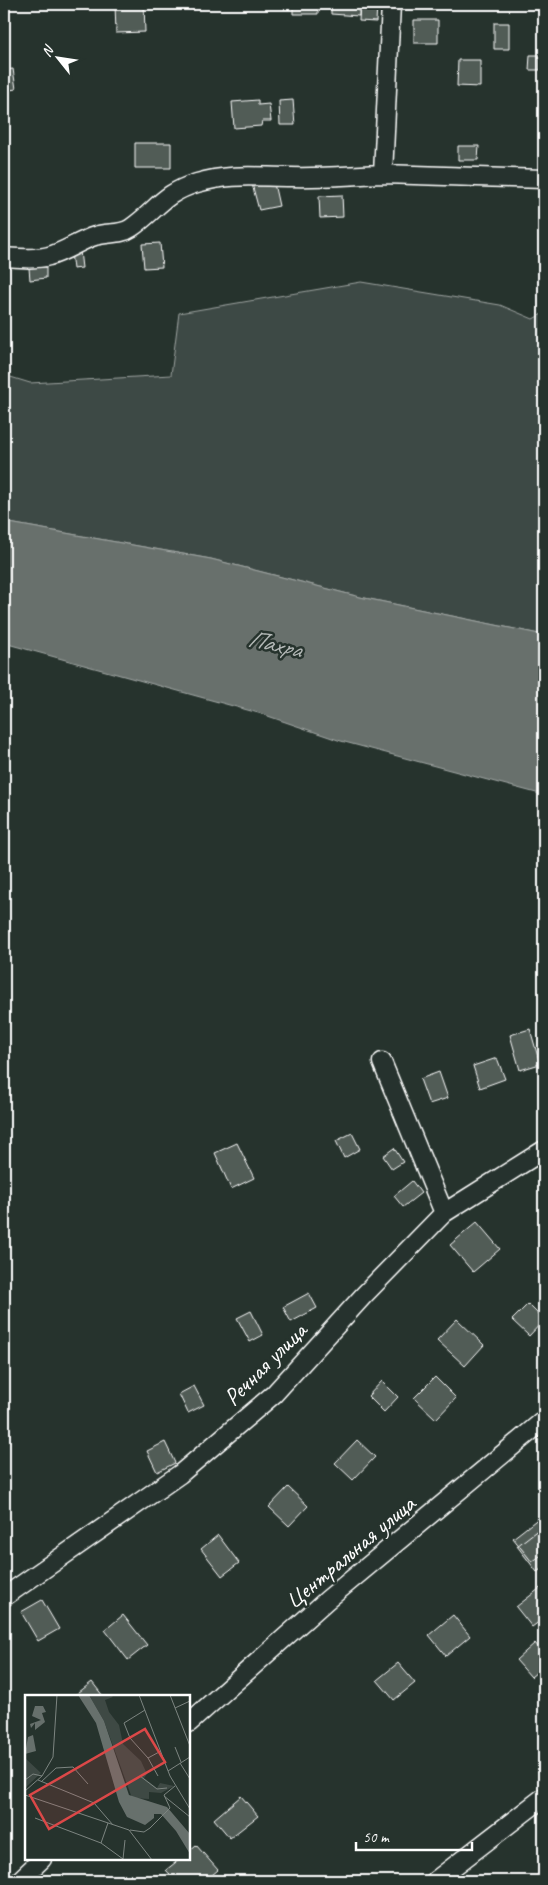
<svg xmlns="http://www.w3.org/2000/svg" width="548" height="1885" font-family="Caveat,sans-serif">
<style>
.green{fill:#3e4944;stroke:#9ea4a2}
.water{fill:#67706c;stroke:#a4a9a7}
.building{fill:#515c57;stroke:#fff}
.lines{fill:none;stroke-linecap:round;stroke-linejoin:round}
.minor-casing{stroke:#fff;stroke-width:21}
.minor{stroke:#26332d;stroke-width:18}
.labels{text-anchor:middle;stroke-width:5;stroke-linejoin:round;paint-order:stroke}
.street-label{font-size:24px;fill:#fff;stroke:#26332d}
.water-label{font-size:25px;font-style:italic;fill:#b3b8b6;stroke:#26332d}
.inset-road{fill:none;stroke:#7d8581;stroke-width:1}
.view{fill:#dc4848;fill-opacity:0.15;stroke:#dc4848;stroke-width:2.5}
.inset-edge{fill:none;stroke:#fff;stroke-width:2.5}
</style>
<rect width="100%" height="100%" fill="#26332d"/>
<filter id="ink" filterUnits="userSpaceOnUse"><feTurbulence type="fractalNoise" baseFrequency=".02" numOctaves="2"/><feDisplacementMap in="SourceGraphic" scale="10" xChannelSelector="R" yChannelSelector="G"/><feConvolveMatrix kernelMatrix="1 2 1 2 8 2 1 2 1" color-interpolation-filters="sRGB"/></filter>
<g filter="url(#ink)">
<!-- green -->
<path class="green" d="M361,282l139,23 33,14 11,-6v322l-184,-38 -149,-38 -207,-37v-147l26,8 141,-8 8,-62z"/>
<!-- water -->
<path class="water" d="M4,522l207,37 149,38 184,38v160l-203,-54 -79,-27 -258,-71z"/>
<!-- building -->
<path class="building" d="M115,4h29l1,28 -29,1z
M293,4h25v10h-25z
M331,4h28v12l-28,-2z
M360,4h17l-1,18 -17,-1z
M414,20h24v23h-24z
M494,23h15v26h-15z
M530,55h10v15h-11z
M458,60h22v27l-23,-1z
M13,69l3,20 -12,2v-21z
M258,100v5l11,-1 2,17h-9l-1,5 -27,2 -2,-26z
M293,100l2,25h-15l-1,-24z
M135,143h36v25h-36z
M458,146h21l-1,14h-20z
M273,179l6,27 -20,4 -7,-26z
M342,195l1,22 -23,1 -1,-22z
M160,243l2,24 -18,1 -2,-24z
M80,251l2,17 -9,1 -2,-17z
M46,267v11l-16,2 -1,-12z
M530,1029l10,35 -20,6 -10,-35z
M497,1058l8,21 -25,9 -7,-22z
M439,1072l9,26 -19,6 -9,-25z
M352,1133l8,16 -16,9 -8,-17z
M237,1143l17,35 -23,11 -16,-36z
M394,1148l9,14 -11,7 -9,-13z
M412,1181l9,12 -18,14 -9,-11z
M477,1222l23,27 -27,23 -23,-27z
M309,1293l8,15 -26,14 -8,-15z
M528,1304l16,16 -15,16 -17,-16z
M251,1311l12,24 -13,7 -13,-24z
M457,1319l27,26 -19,21 -28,-26z
M435,1377l21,21 -20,21 -22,-21z
M382,1381l16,16 -14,15 -16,-16z
M194,1386l10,19 -16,8 -9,-19z
M357,1440l18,17 -22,23 -18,-17z
M165,1442l10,21 -18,9 -10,-21z
M288,1487l20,19 -19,20 -20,-19z
M544,1514v39l-12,9 -19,-24z
M544,1525v42l-7,5 -20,-26z
M218,1535l21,28 -17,13 -21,-27z
M544,1585v33l-12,9 -16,-20z
M42,1600l17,29 -21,12 -17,-29z
M123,1615l24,30 -19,15 -23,-30z
M453,1615l17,21 -24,20 -17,-21z
M535,1643l9,11v12l-13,11 -15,-17z
M398,1663l17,20 -21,17 -17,-20z
M92,1682l11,14h-29z
M241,1796l17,20 -28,22 -16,-19z
M196,1845l22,25 -13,11h-29l-10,-11 14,-11h9v-8z"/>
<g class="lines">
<!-- minor casing -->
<g class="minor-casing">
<path id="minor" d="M383,174l161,5
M4,257c14,1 31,3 45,-1 16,-4 30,-15 46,-20 11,-4 26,-1 36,-8 26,-18 32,-35 66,-45 34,-10 59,-6 94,-6 30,1 61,-2 92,-3l8,-170
M382,1062l62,151
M4,1597l176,-123 94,-80 90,-99 80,-82 100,-63
M189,1723l138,-123 217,-180
M19,1881l23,-22
M435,1881l109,-84"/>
</g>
<!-- minor -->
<use href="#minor" class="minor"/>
</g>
</g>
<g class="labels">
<!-- street labels -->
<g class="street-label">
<text transform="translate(265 1364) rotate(-45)" y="8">Речная улица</text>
<text transform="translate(350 1552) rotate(-40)" y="8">Центральная улица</text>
</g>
<!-- water labels -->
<g class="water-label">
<text transform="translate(275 643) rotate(13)" y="9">Пахра</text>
</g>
</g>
<!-- overview -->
<g transform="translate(25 1695)">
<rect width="165" height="165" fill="#26332d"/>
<path d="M64,0h22l2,2 -8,3 4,12 10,13 4,19 18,17 6,13 -3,4 13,10 3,-5 14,3 -13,7 -12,-1v7l-17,-1 -28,-77zM0,63l16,15 -16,15z" fill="#3e4944"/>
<path d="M53,0h11l15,26 25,74 38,12 23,27v20l-14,-23 -15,-17h-7v4l-9,7 -18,-8 -8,-15 -23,-79zM10,11h8l3,6 -4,1 3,9 -10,8v-7l-4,5 -1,-4 11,-4 -9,-4zM8,40l3,16 -11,3 3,-17z" fill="#67706c"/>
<path class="inset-road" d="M114,0l31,81 20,33M145,0l20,51M150,13l15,-7M120,15l-21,13 6,15 18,20 13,-7M150,52l6,15M123,63l10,18M155,68l10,16M143,76l22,-14M115,81l17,13 10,-1M0,85l8,-6 9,2M13,85l56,23 19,22M16,87l15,-14 17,-1 15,17M0,96l17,-15 11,-19 4,-62M0,100l104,35 23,30M139,101l26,21M10,123l66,25 22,16 2,-19M105,135l14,2 6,-4 20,-20 -6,-13 11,-9M76,148l7,-20"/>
<path class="view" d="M120,34l20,33 -116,67 -19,-34z"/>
<rect width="165" height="165" class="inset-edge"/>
</g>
<!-- margin -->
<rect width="548" height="1885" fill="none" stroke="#26332d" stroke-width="20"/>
<rect x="10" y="10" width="528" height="1865" fill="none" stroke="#fff" stroke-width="2" filter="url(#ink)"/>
<!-- north arrow -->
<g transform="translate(58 58) rotate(300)" stroke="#26332d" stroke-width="4" paint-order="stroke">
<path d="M0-4L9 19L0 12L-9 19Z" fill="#ffffff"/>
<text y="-8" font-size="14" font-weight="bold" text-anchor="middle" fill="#ffffff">N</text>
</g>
<!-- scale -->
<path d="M356 1842v8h116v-8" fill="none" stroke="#ffffff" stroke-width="2.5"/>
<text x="363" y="1842" font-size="15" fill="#ffffff" stroke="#26332d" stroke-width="4" paint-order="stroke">50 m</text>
</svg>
